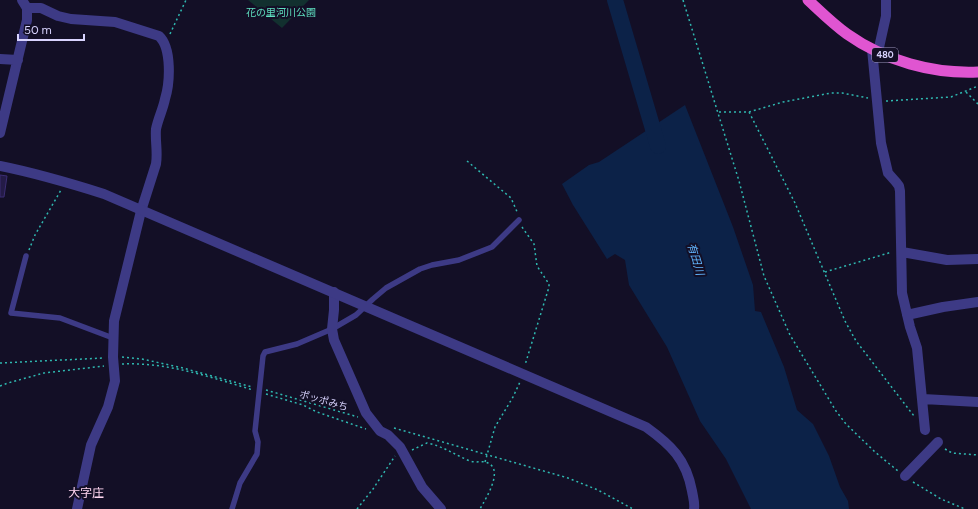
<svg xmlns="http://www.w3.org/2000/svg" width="978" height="509" font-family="Figtree,'Noto Sans JP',sans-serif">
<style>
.green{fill:#12302f}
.water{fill:#0c2248}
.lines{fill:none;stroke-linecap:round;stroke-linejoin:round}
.river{stroke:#0c2248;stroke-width:16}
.building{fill:#241b47;stroke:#3b2d73}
.path{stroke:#2fb8b0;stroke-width:1.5;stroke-dasharray:2 3;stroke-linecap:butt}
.service{stroke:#3d3a85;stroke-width:5.5}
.minor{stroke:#3d3a85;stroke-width:10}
.tertiary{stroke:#3d3a85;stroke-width:10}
.trunk{stroke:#e055d1;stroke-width:11}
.labels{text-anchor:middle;stroke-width:4;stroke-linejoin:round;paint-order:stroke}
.shield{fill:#130f26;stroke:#9e99be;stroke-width:1}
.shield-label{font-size:9px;font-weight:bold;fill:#d9d4ff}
.park-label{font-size:10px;fill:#5fe0c0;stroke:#130f26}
.street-label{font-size:10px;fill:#d9d4ff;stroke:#130f26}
.water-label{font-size:11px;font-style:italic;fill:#62b6ff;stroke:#130f26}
.quarter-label{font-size:12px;fill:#ffd6f0;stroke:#130f26}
</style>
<rect width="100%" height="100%" fill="#130f26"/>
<!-- green -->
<path class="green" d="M248,0h61l-27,28z"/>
<!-- water -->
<path class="water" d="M685,105l48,122 20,58 2,26 6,1 23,55 13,43 16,14 16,32 11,31 8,14 1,8h-98l-25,-50 -26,-38 -33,-74 -38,-62 -4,-25 -10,-6 -8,5 -34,-54 -11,-21 27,-19 10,-3z"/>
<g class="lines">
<!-- river -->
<path class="river" d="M615,0l43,146"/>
</g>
<!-- building -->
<path class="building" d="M0,175l7,1 -3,21h-4z"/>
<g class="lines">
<!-- path -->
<path class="path" d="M683,0l56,181 25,95 26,59 46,76 10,13 29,28 23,19
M170,34l16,-34
M966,92l12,12
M886,101l65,-4 27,-11
M719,112h30l34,-10 48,-9h11l26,5
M749,112l46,91 50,118 11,20 58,75
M467,161l44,37 7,16
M522,227l12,17 3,22 12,18v3l-24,78
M29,250l6,-15 26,-45
M825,272l67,-20
M122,357l20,2 41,9 69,19
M0,363l104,-5
M122,364c45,-2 88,13 131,26
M0,386l8,-3 36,-10 60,-7
M266,390l92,27
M266,394l37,11 14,7 49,17
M394,428l174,50 30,12 35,19
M945,449l7,4 26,2
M412,450l15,-7c16,3 28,12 43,18 5,2 10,0 15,1 21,5 1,36 -5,47
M485,462l10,-35 18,-30 7,-15
M913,482l28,17 24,10
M357,509l16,-20 22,-33"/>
<!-- service -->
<path class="service" d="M26,256l-15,57 49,5 53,20
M232,509l8,-26 17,-29 1,-12 -3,-11 8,-75 2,-4 32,-8 35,-15 24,-14 17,-16 13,-11 34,-19 12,-4 27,-5 33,-13 27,-27"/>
<!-- minor -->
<path class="minor" d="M27,8h14l17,8 13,3 44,3 44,14c13,12 11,47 6,63 -2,10 -7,20 -9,30 -1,12 2,23 0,35l-15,47 -27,110 -1,36 2,24 -7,26 -17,38 -14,64
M872,49l9,94 7,30 8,9 3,4 1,5 2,102 8,34 7,21 8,82
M878,52l8,-36v-16
M0,59l18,1
M0,133l27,-113v-12l-5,-8
M902,252l45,8 31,-1
M334,292v18l-2,19 2,11 32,73 14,18 8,4 12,12 22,40 19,22
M907,315l36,-8 35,-5
M923,399l55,3
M905,476l33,-34"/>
<!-- tertiary -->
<path class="tertiary" d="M0,166c35,7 69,17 104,28l542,233c25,18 40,32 46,64 1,6 3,12 2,18"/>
<!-- trunk -->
<path class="trunk" d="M808,0c13,12 25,24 39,34 38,27 86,40 131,38"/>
</g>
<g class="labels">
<!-- shield labels -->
<rect class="shield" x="872" y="48" width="26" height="14" rx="3"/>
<g class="shield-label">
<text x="885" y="58">480</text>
</g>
<!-- park labels -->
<g class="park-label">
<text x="281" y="16">花の里河川公園</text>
</g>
<!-- street labels -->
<g class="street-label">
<text transform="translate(324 400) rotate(16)" y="4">ポッポみち</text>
</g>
<!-- water labels -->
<g class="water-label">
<text transform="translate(696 259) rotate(74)" y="4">有田川</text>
</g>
<!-- quarter labels -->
<g class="quarter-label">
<text x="86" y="497">大字庄</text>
</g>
</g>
<!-- scale -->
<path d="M18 34v6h66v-6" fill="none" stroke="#d9d4ff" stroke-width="2"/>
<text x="24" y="34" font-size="12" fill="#d9d4ff" stroke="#130f26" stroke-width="3" paint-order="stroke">50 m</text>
</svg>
